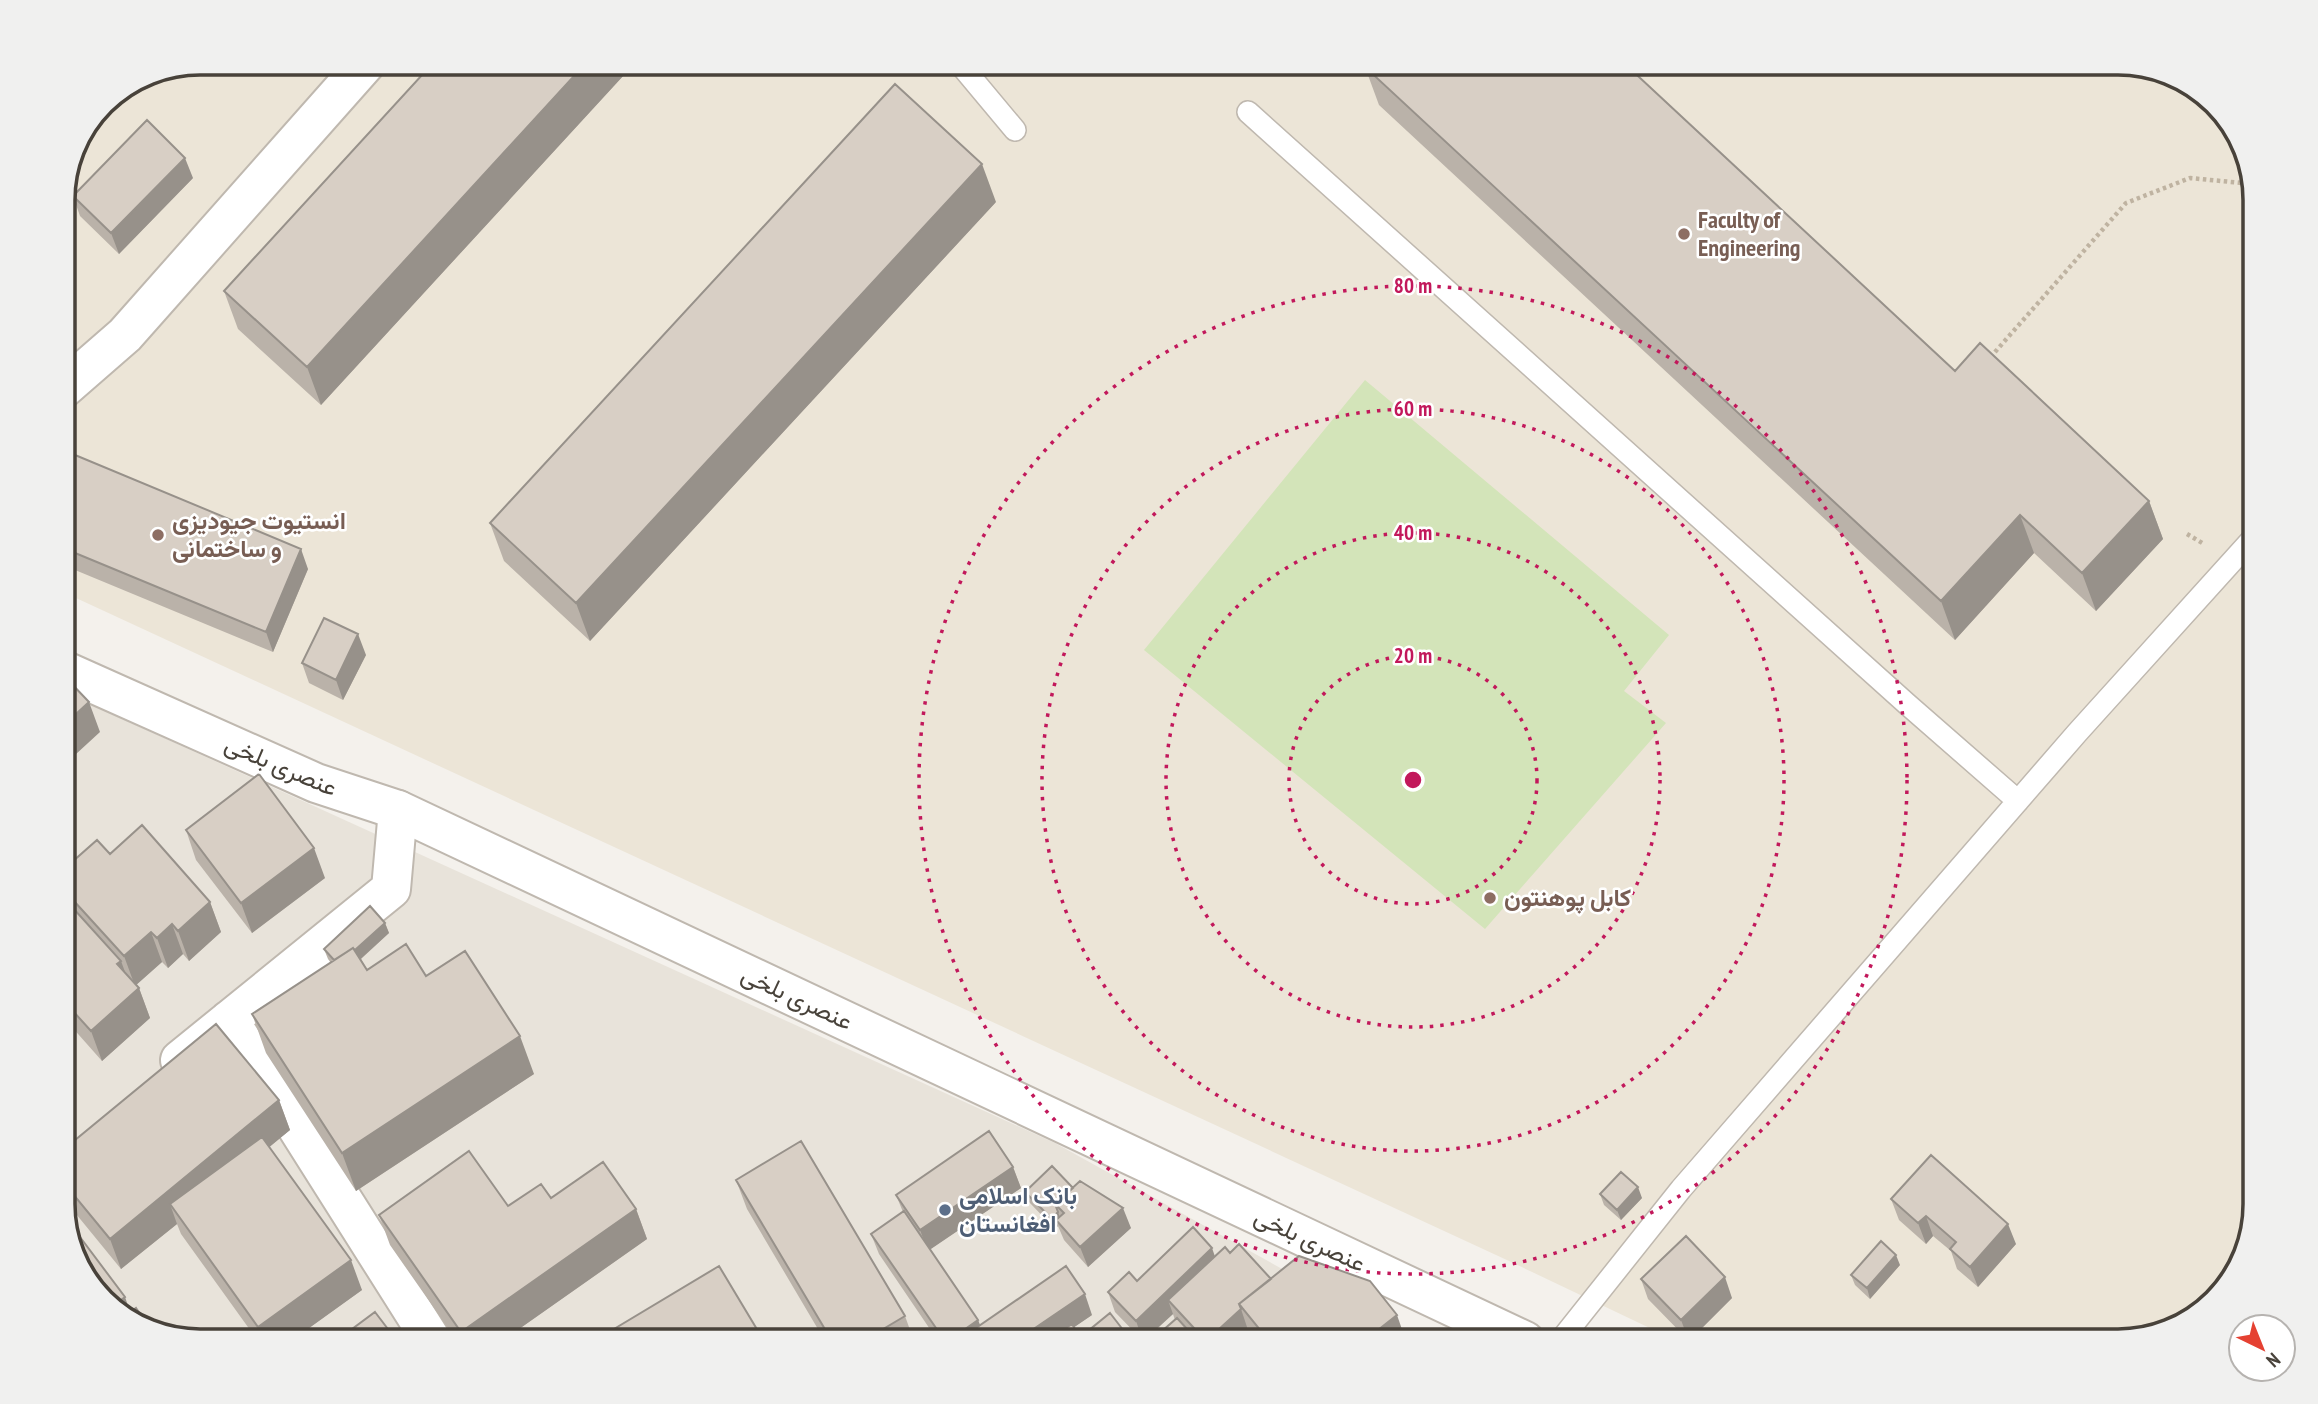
<svg xmlns="http://www.w3.org/2000/svg" width="2318" height="1404" font-family="'PT Sans Narrow',Vazirmatn,sans-serif">
<style>
.residential{fill:#e8e3da}
.education{fill:#ece5d7}
.green{fill:#d3e4b9}
.lines{fill:none;stroke-linecap:round;stroke-linejoin:round}
.service-casing{stroke:#bfb8af;stroke-width:24}
.minor-casing{stroke:#bfb8af;stroke-width:42}
.tertiary-casing{stroke:#bfb8af;stroke-width:42}
.path{stroke:#bfb3a1;stroke-width:4.5;stroke-dasharray:3.5 3.5;stroke-linecap:butt}
.service{stroke:#fff;stroke-width:21}
.minor{stroke:#fff;stroke-width:38}
.tertiary{stroke:#fff;stroke-width:38}
.wall{fill:#bab2a9}
.shaded-wall{fill:#97918a}
.building{fill:#d8cfc5;stroke:#97918a;stroke-width:2}
.ring{fill:none;stroke:#c2185b;stroke-width:3.5;stroke-dasharray:3.5 7}
.education-dot{fill:#8d6e63;stroke:#fff;stroke-width:2.5}
.service-dot{fill:#5c6f8a;stroke:#fff;stroke-width:2.5}
.labels{text-anchor:middle;stroke-width:5;stroke-linejoin:round;paint-order:stroke}
.education-label{font-size:24px;font-weight:bold;fill:#785e54;stroke:#fff;text-anchor:start}
.street-label{font-size:24px;fill:#48423a;stroke:#fff}
.service-label{font-size:24px;font-weight:bold;fill:#4e5e75;stroke:#fff;text-anchor:start}
.rim{fill:none;stroke:#48423a;stroke-width:3.5}
.centre{fill:#c2185b;stroke:#fff;stroke-width:3.5}
.ring-label{font-size:21px;text-anchor:middle;font-weight:bold;fill:#c2185b;stroke:#fff;stroke-width:5;stroke-linejoin:round;paint-order:stroke}
</style>
<rect width="100%" height="100%" fill="#f4f1ec"/>
<!-- residential -->
<path class="residential" d="M63,692l992,451 357,198h-1211l-70,-19 -49,-49 -19,-61z"/>
<!-- education -->
<path class="education" d="M201,63h1916l70,19 49,49 19,61v1012l-19,69 -49,49 -69,19h-441l-168,-80 -1446,-669v-400l11,-44 30,-45 44,-30z"/>
<!-- green -->
<path class="green" d="M1365,380l304,255 -45,56 42,32 -181,206 -341,-279z"/>
<g class="lines">
<!-- service casing -->
<g class="service-casing">
<path id="service" d="M959,63l56,67
M1248,112l659,592 111,97
M1560,1341l121,-152 396,-456 178,-197"/>
</g>
<!-- minor casing -->
<g class="minor-casing">
<path id="minor" d="M63,389l62,-54 241,-272
M229,1020l203,321
M180,1060l211,-171 7,-79"/>
</g>
<!-- tertiary casing -->
<g class="tertiary-casing">
<path id="tertiary" d="M63,670l253,113 82,27 1127,531"/>
</g>
<!-- path -->
<path class="path" d="M1995,352l131,-149 64,-25 62,6
M2187,534l17,10"/>
<!-- service -->
<use href="#service" class="service"/>
<!-- minor -->
<use href="#minor" class="minor"/>
<!-- tertiary -->
<use href="#tertiary" class="tertiary"/>
</g>
<!-- wall -->
<path class="wall" d="M433,63h202l-314,342 -83,-76 -14,-38z
M1365,67l590,304 194,130 14,38 -67,72 -62,-58 -79,87 -576,-535z
M193,178l-74,76 -39,-38 -7,-20z
M996,202l-406,439 -86,-80 -14,-38z
M63,450l245,119 -35,83 -210,-87z
M366,655l-23,45 -34,-17 -7,-20z
M186,830l139,48 -73,55 -56,-73z
M110,854l100,48 11,30 -32,29 -6,-7 -15,14 -6,-6 -26,23 3,3 11,30 -48,43 -39,-44v-147z
M385,923l4,10 -28,26 6,11 59,6 108,98 -178,117 -90,-138 -14,-39 79,-51 -3,-4 -4,-10z
M279,1100l11,30 -21,17 93,143 -71,51h-33l-77,-107 -4,-10 -56,45 -58,-71v-48z
M1013,1167l8,21 -91,61 48,71 2,5 112,-10 -18,12 8,14h-144l-59,-87 -8,-20 32,-22 -7,-17z
M736,1180l169,136 9,25h-89l-78,-132z
M1073,1188l58,40 -43,39 -24,-27 -6,-14 -3,3 -26,-27 -4,-10z
M1600,1194l42,4 -21,22 -17,-15z
M551,1198l85,11 11,30 -145,102h-45l-67,-96 -11,-30 129,-9z
M1891,1199l125,45 -38,43 -21,-18 -6,-18 -18,-15 -7,8 -27,-24z
M1230,1253l41,26 135,62h-150l-6,-7 -2,-4 -12,11h-70l-4,-10 13,-11 -2,-6 -29,27h-1l-28,-29 -7,-20 29,-11 78,-25z
M1900,1265l-30,34 -15,-14 -4,-10z
M1641,1279l91,19 -43,43 -41,-42z"/>
<!-- shaded-wall -->
<path class="shaded-wall" d="M586,63h49l-314,342 -14,-38z
M185,158l8,20 -74,76 -8,-21z
M982,164l14,38 -406,439 -14,-38z
M2149,501l14,38 -67,72 -14,-38z
M2020,515l14,38 -79,87 -14,-39z
M301,549l7,20 -35,83 -7,-20z
M358,634l8,21 -23,45 -7,-20z
M89,702l11,30 -37,34v-40z
M314,848l11,30 -73,55 -11,-30z
M210,902l11,30 -32,29 -11,-30z
M385,923l4,10 -46,42 -4,-10z
M172,924l11,30 -15,14 -11,-30z
M151,932l11,30 -27,24 -11,-30z
M121,961l11,30 -15,-27z
M139,988l11,30 -48,43 -11,-30z
M520,1036l14,38 -178,117 -14,-38z
M279,1100l11,30 -109,90 -11,-16 7,20 -56,45 -11,-30z
M1013,1167l8,21 -93,63 -8,-21z
M1638,1187l4,11 -21,22 -4,-10z
M1123,1208l8,20 -43,39 -8,-20z
M636,1209l11,30 -145,102h-38l-3,-9z
M1058,1212l4,11 -6,-3 2,6 -3,3 -3,-10z
M1926,1216l7,20 -7,8 -8,-21z
M2008,1224l8,20 -38,43 -8,-20z
M1212,1248l7,20 -51,32 5,14 -30,27 -7,-20z
M1896,1255l4,10 -30,34 -3,-11z
M351,1260l11,30 -71,51h-28l-5,-14z
M1725,1277l7,21 -43,43 -8,-21z
M1085,1294l7,21 -38,26h-38z
M125,1297l9,26 -3,-1 -17,-17z
M1241,1309l7,21 -12,11h-30z
M1397,1315l9,26h-42z
M978,1320l8,21 -10,-13 5,13h-33z
M1127,1335l3,6h-10z"/>
<!-- building -->
<path class="building" d="M433,63h153l-279,304 -83,-76z
M1368,63h256l331,308 25,-28 169,158 -67,72 -62,-58 -79,86 -576,-534z
M895,84l87,80 -406,439 -86,-80z
M147,120l38,38 -74,75 -38,-37z
M63,450l238,99 -35,83 -203,-84z
M324,618l34,16 -22,46 -34,-17z
M63,678l4,1 22,23 -26,24z
M259,774l55,74 -73,55 -55,-73z
M142,825l68,77 -32,29 -6,-7 -15,14 -6,-6 -27,24 -61,-67v-19l34,-30 13,14z
M63,897l58,64 -4,3 22,24 -48,43 -28,-31z
M370,906l15,17 -30,27 -2,-2 -19,12 -10,-11z
M406,944l20,32 39,-25 55,85 -178,117 -90,-139 101,-66 14,22z
M216,1024l63,76 -169,139 -47,-57v-32z
M989,1131l24,36 -93,63 -24,-35z
M262,1137l89,123 -93,67 -88,-123z
M801,1141l104,175 -42,25h-31l-96,-161z
M469,1151l39,55 33,-22 10,14 52,-36 33,47 -175,123 -82,-117z
M1931,1155l77,69 -38,43 -20,-18 6,-7 -30,-26 -8,7 -27,-24z
M1052,1166l21,22 -18,16 3,8 -6,7 -27,-27z
M1621,1172l17,15 -21,23 -17,-16z
M1080,1181l43,27 -43,39 -24,-27 8,-7 -9,-9z
M904,1211l74,109 -30,21h-3l-74,-107z
M65,1217l60,80 -11,8 -32,-32z
M1193,1227l19,21 -76,73 -28,-29 21,-20 8,9z
M1686,1236l39,41 -44,43 -40,-41z
M1881,1241l15,14 -29,33 -16,-13z
M1239,1244l32,35 -32,25 2,5 -35,32 -38,-41 57,-53 5,6z
M1299,1256l71,25 27,34 -33,26h-95l-30,-37z
M719,1266l45,75h-156l-4,-6z
M1066,1266l19,28 -69,47h-31l-9,-13z
M136,1308l13,19 -18,-5 -6,-6z
M375,1312l22,29h-61z
M1110,1313l17,22 -7,6h-24l-8,-10z
M1177,1318l21,23h-27l-9,-10z
M1072,1324l9,15 -3,2h-31z"/>
<!-- distance rings -->
<g class="ring">
<circle cx="1413" cy="780" r="124"/>
<circle cx="1413" cy="780" r="247"/>
<circle cx="1413" cy="780" r="371"/>
<circle cx="1413" cy="780" r="494"/>
</g>
<!-- markers -->
<g class="education-dot">
<circle cx="1684" cy="234" r="7"/>
<circle cx="158" cy="535" r="7"/>
<circle cx="1490" cy="898" r="7"/>
</g>
<circle class="service-dot" cx="945" cy="1210" r="7"/>
<g class="labels">
<!-- education labels -->
<g class="education-label">
<text x="1698" y="228">Faculty of<tspan x="1698" dy="28">Engineering</tspan></text>
<text x="172" y="529">انستیوت جیودیزی<tspan x="172" dy="28">و ساختمانی</tspan></text>
<text x="1504" y="906">کابل پوهنتون</text>
</g>
<!-- street labels -->
<g class="street-label">
<text transform="translate(281 766) rotate(23)" y="8">عنصری بلخی</text>
<text transform="translate(797 998) rotate(25)" y="8">عنصری بلخی</text>
<text transform="translate(1310 1240) rotate(25)" y="8">عنصری بلخی</text>
</g>
<!-- service labels -->
<g class="service-label">
<text x="959" y="1204">بانک اسلامی<tspan x="959" dy="28">افغانستان</tspan></text>
</g>
</g>
<!-- crop -->
<path d="M0 0H2318V1404H0ZM200 75H2118A125 125 0 0 1 2243 200V1204A125 125 0 0 1 2118 1329H200A125 125 0 0 1 75 1204V200A125 125 0 0 1 200 75Z" fill="#f0f0ef" fill-rule="evenodd"/>
<path class="rim" d="M200 75H2118A125 125 0 0 1 2243 200V1204A125 125 0 0 1 2118 1329H200A125 125 0 0 1 75 1204V200A125 125 0 0 1 200 75Z"/>
<circle cx="1413" cy="780" r="10" class="centre"/>
<g class="ring-label">
<text x="1413" y="293">80 m</text>
<text x="1413" y="416">60 m</text>
<text x="1413" y="540">40 m</text>
<text x="1413" y="663">20 m</text>
</g>
<!-- north arrow -->
<g transform="translate(2262 1348) rotate(137)"><circle r="33" fill="#ffffff" stroke="#b6b3b0" stroke-width="2"/>
<path d="M0-5L12 26L0 18L-12 26Z" fill="#e54132"/>
<text y="-10" font-size="19" font-weight="bold" text-anchor="middle" fill="#48423a">N</text>
</g>
</svg>
